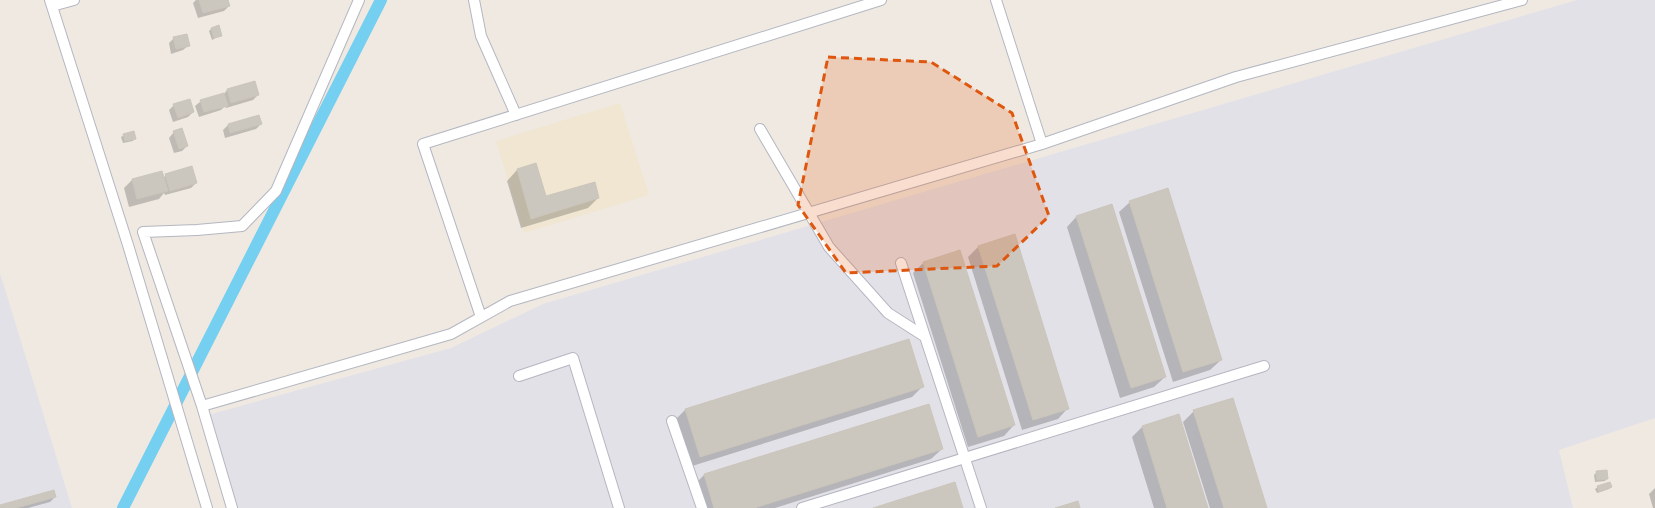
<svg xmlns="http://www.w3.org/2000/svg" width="1655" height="508" font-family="'Public Sans',sans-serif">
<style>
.industrial{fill:#e3e1e8}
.education{fill:#f0e6d1}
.shadow{fill:#0003}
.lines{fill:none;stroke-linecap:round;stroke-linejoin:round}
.canal{stroke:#75cff0;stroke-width:12}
.building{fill:#cbc7bf;stroke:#cbc5ba}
.street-casing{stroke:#b4b7c1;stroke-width:12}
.street{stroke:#fff;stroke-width:10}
.marked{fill:#df570e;fill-opacity:0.2;stroke:#df570e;stroke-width:3;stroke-dasharray:8 5;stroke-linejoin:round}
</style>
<rect width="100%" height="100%" fill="#efe9e1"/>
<!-- industrial -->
<path class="industrial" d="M1577,0h78v418l-96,32 14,58h-1343l-29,-91 250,-69 92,-44z
M0,273l72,235h-72z"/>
<!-- education -->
<path class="education" d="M620,103l29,92 -125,38 -28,-92z"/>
<!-- shadow -->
<path class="shadow" d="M196,0h31l2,6 -5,5 -26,7 -5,-15z
M211,29l10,6 -9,5 -3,-9z
M174,38l15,7 -6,5 -12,4 -2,-11z
M227,90l31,5 -5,5 -27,8 -1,-2 -4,4 -22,7 -4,-11 6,-5 22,-6z
M174,105l19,7 -5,5 -15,5 -4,-12z
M261,124l-5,5 -31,9 -2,-8 5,-5z
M174,132l13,14 -5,5 -8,2 -5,-15z
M124,135l11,3 -2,3 -10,2 -2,-6z
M535,165l10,33h53l-10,10 -67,20 -14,-47 10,-11z
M162,172l1,6 3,-3 30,8 -5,5 -26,7 -1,-2 -5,6 -30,8 -5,-19 8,-8z
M1130,202l91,158 -11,10 -37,12 -54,-170z
M1077,216l88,161 -11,10 -34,11 -53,-171z
M978,247l90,161 -10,11 -36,11 -54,-173z
M923,263l91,162 -10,11 -36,11 -55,-174z
M908,340l14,47 -10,10 -223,70 -14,-47 10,-10z
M1194,411l72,97h-56l-27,-86z
M1142,427l65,81h-53l-22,-71z
M942,449l-11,10 -156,49h-74l-7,-23 10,-10z
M1597,472l10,6 -2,3 -10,1 -1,-7z
M1598,487h13l-2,2 -12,4 -2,-4z
M1655,488v20h-2l-4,-14z
M55,497l-5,5 -22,6h-28v-2z"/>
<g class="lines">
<!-- canal -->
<path class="canal" d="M123,508l258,-508"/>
</g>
<!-- building -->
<path class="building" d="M199,0h29l2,6 -27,7z
M219,25l3,11 -8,2 -3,-10z
M187,34l3,12 -14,3 -3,-12z
M255,81l4,14 -28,8 -4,-14z
M224,93l4,13 -24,6 -4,-12z
M190,99l4,13 -16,6 -5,-14z
M259,115l3,9 -32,9 -2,-9z
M182,128l6,18 -9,3 -6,-18z
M134,131l2,8 -11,2 -2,-7z
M536,163l10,33 49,-14 4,16 -68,21 -14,-50z
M192,166l5,17 -27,8 -5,-17z
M162,171l6,20 -31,8 -5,-20z
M1168,188l54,172 -39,12 -54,-171z
M1112,204l54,173 -35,11 -55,-172z
M1015,234l54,175 -36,11 -55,-174z
M960,250l55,175 -37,12 -55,-175z
M909,339l15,48 -224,70 -15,-48z
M1233,398l34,110h-43l-31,-98z
M929,404l14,45 -189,59h-40l-10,-34z
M1179,414l29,94h-41l-25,-82z
M1607,470l1,9 -11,1 -1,-9z
M955,482l8,26h-90z
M1610,482l2,5 -13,5 -2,-6z
M54,490l2,7 -40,11h-16v-3z
M1078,501l2,7h-25z"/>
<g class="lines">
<!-- street casing -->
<g class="street-casing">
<path id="street" d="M50,0l78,245 79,263
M474,0l7,36 35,79
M996,0l46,144
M52,6l22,-6
M760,129l69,118 59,66 36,23
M901,263l80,245
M481,317l-58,-173 458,-144
M519,376l54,-18 46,150
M202,406l249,-72 59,-33 532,-157 194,-67 286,-77
M672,421l30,87
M232,508l-30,-102 -59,-174 54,-2 45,-4 34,-35 83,-191
M802,508l462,-142"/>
</g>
<!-- street -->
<use href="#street" class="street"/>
</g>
<!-- marked area -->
<path class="marked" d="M828,57l103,5 81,51 37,103 -52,50 -151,7 -48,-68z"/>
</svg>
